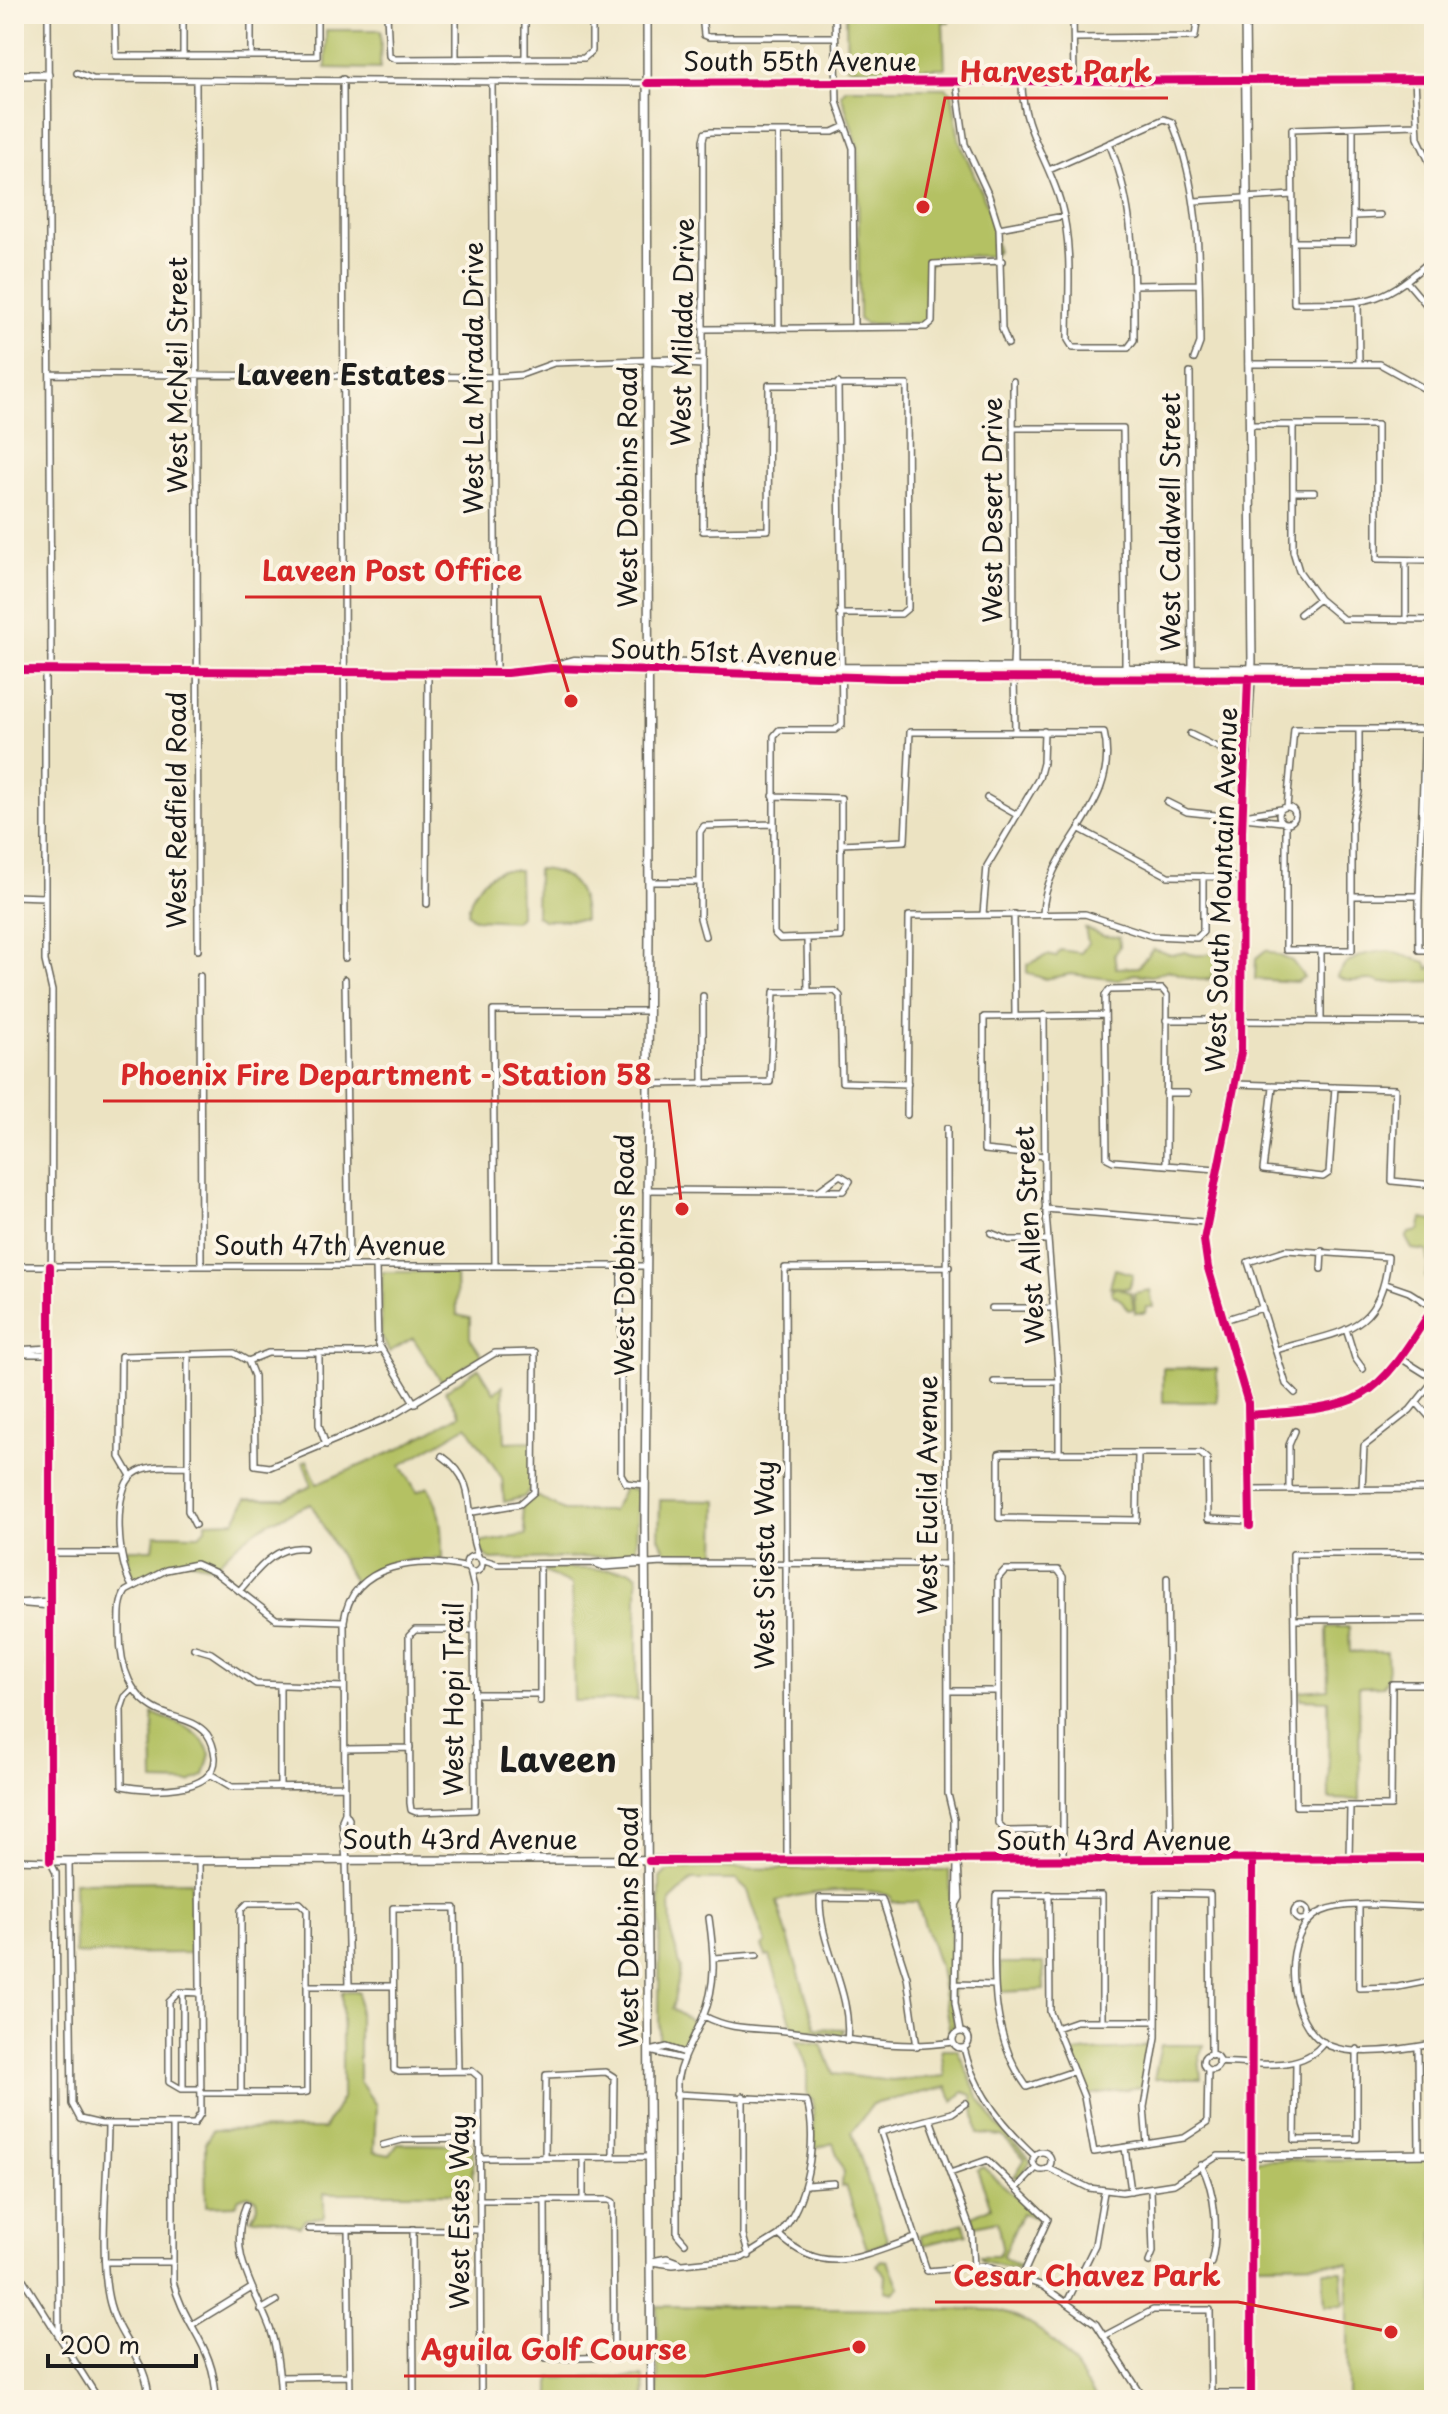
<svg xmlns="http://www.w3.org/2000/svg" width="1448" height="2414" font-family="'Playpen Sans',sans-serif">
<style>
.green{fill:#b4c163;stroke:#686e40;stroke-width:2}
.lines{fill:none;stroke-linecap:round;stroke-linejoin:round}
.street-casing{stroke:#656256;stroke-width:8}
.secondary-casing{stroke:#656256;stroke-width:10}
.primary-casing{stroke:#656256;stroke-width:11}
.street{stroke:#fff;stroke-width:5}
.secondary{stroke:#fff;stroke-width:7}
.primary{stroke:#fff;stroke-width:8}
.cycleway-casing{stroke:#fcf5e5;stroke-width:13}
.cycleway{stroke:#d6006c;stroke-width:8}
.labels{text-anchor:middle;stroke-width:8;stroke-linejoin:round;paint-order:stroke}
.street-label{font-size:26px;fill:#1c1c1c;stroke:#fcf5e5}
.neighbourhood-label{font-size:28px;font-weight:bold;fill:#1c1c1c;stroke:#fcf5e5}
.district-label{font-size:34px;font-weight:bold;fill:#1c1c1c;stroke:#fcf5e5}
.leader{fill:none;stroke:#d62828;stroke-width:3}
.callout-dot{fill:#d62828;stroke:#fcf5e5;stroke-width:3}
.callout-label{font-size:28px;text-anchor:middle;font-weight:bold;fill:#d62828;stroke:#fcf5e5;stroke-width:8;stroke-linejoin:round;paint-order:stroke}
</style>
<rect width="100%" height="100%" fill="#fcf5e5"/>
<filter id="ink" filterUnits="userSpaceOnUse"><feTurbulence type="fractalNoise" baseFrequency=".0125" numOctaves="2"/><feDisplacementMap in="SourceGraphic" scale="16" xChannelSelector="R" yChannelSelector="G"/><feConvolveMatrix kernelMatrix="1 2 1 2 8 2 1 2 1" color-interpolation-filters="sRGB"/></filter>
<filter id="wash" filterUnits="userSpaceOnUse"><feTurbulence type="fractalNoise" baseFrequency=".006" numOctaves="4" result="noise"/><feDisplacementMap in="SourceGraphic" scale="32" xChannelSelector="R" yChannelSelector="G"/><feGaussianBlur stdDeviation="1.8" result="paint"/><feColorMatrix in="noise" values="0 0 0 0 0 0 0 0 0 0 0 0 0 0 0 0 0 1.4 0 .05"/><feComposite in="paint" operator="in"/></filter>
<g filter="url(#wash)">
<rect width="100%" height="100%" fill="#ece3c2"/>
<!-- green -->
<path class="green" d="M846,14h103v8h-6l2,46h-95l-3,-2z
M326,30h55l-1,39 -54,-1z
M846,88h100l6,5 7,47 30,69 8,41 -5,6h-54l-11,11 -2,56 -60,1 -6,-5 -1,-173 -17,-52z
M537,869c33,1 47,20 47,51h-41l-7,-5z
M501,870h18l1,46 -5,5 -40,-2 -7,-5c2,-21 13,-36 33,-44z
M1085,928l18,8 16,1 1,9 -6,8 2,14 22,-1 15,-18 18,6 14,-3c11,6 26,3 38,-4l3,3 -16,28c-16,3 -27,-4 -42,-9l-16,6 -18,-2 -16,6 -47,-6 -26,5 -18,-6v-8l20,-10 9,2 4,-7 21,3 7,-10z
M1266,950l26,11 12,16 -8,5 -41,-3 1,-21z
M1389,951l37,11 3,7 5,-5v17l-54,2c-12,-8 -29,4 -43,-7 10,-19 29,-24 52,-25z
M1422,1219l12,2v60l-5,2 -4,-6 4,-12 -2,-14 -15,-2 -6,-11 3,-5 10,-2z
M1115,1269l18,5 -4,14 -19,-1z
M382,1272h74l1,43 13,3v20l12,18 -41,25 -28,-43 -24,14 -8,-17z
M1117,1287l14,6 3,16 -6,1 -6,-9 -10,-7 -1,-4z
M1150,1290l3,17h-7l-1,6h-10l-1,-20z
M479,1368l15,24 9,-6 2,56 27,-1v45l-8,11 -20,5 -2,-24 -35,-52 -66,39 16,27 11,-5c14,22 14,46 14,72 -34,1 -63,-1 -87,25l-44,-80c-40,15 -68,30 -96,63l-31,-7 -52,19 -6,-30h27l2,-15 44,1 7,-6v-7l29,-1 11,-22h38l28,-13 -9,-24 4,-2 10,24 82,-35 61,-34 -15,-24z
M1163,1368l54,1v33h-54z
M624,1488l10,1 4,5 -2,53 -8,9 -137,4 -12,-11 -1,-6 48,-8 -4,-28 15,-11 27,15h48z
M660,1500l57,1 -1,56 -49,-1 -8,-19z
M549,1568l82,2 6,5v125l-63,1 -2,-116 -28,-13z
M1327,1627h22l1,25h37l1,25 -5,9 -24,1 1,113 -31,-1 -1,-99 -27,-1 -1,-8 28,-2z
M153,1713c25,12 46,13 57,41l-6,21 -14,8 -36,-1z
M691,1868l258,2 5,158 -4,6 -11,-67 -22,-65h-26v-5c-20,-12 -95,-5 -114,5l39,126 28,1 -2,6 -49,-7 -23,-72h-4l-4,-10 4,-3 -18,-52 -12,-11h-44l-22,21 1,32 10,35 -9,41 21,13 -9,22 -25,-4 1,-162 6,-6z
M191,1881l1,72 -117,1 -1,-72z
M1000,1963h43l1,27 -44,2z
M342,1992h17v89l17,24 -2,47 16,3 8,-11 75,1 -1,48h-148v24l-18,1 -6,8 -26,-7 -23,-1 7,-12 -1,-7 -9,-4 -9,3 -4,7 -29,1 -1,-63 8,-13 111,-1 18,-31z
M797,2040l24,4 13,30 58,7 53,-5 -4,-27h16l21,47 17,26 36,39 -12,16h-5l11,-18 -23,-23 -24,-2 -6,-39 -9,-3 -10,9 -6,-14 -74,17 -21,28 36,110 -21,7 -21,-63 -4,1 1,-15 -10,-29 -19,6 -1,-48 -6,-7v-28z
M1146,2045l3,1 -8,41 -54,8 -16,-41c26,-7 51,0 75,-9z
M1161,2045h43l-5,12 2,22h-47z
M1434,2159v241h-86v-137l-92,1v-104z
M983,2167l59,53 -20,-7 -20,44 18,10 -4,2 -33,-8 -3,-5h18l4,-9 -5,-26 -22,5 -3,-10 19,-9 -14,-37z
M964,2223l3,11 -44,11 -3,-10z
M882,2260l6,1 11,26 -6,6 -8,-2 1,-16 -9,-10z
M1323,2271h19l2,34h-19z
M657,2306l338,4c55,15 73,45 102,90h-439z
M644,2377l1,23h-94v-22z"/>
</g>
<g filter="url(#ink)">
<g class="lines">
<!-- street casing -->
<g class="street-casing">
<path id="street" d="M48,14l3,655
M115,14l1,42h201v-42
M183,14v42
M251,14v42
M387,14l2,42 6,3 189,-1 8,-7v-37
M456,14v45
M525,14v45
M702,14l2,21 5,2h126
M835,14l2,88 16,46 1,180
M1073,14l1,67
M1074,38l121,-1 3,-23
M77,73l16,6 554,4
M343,79l2,879
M1415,79l3,59 16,34
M196,80l2,870
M956,81l9,63 24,52 10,32 3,101 6,15
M1022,81c-1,47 27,79 39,123 12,43 7,91 7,136l5,8h55l6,-8c0,-68 2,-132 -25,-197
M492,83l4,589
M1416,125l-124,4 2,174c72,-1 84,6 140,-46
M778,132l1,197
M1049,170l115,-51 8,3c30,72 27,145 28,221l-6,16
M1195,201l97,-6
M1353,216l27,-1
M999,228l65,-12
M1293,242h60v-114
M1407,282l27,32
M1134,285l65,-1
M1358,302l1,61
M705,329l221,-2 6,-5 1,-58 69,-3
M649,362l54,3
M1248,364h132l54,30
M1190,373l2,295
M50,374l444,3 27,-2 33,-12 149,-5
M1013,381l1,289
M1250,425h127v134l57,1
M1293,425v126l6,20 20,28 24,20 91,1
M1013,428h110l3,250
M1293,492h21
M1406,560v60
M839,614h62l7,-6 -1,-223h-138l-1,145 -65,1v-391l2,-7 6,-1h122l11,-5
M1300,614l19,-15
M1013,666l1,-25
M1125,667v-26
M45,670v291l7,30 -2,870 6,12 3,461
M1014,676l1,55
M1190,734l33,16 25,3
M773,796l68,2v139l-61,2 -6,-6v-197l5,-6h56l7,-6 -4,-341
M987,798l30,17
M1167,802l20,10 95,10
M1279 815a8 8 0 1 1 16 0a8 8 0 1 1-16 0Z
M1287,807l7,-78h130c0,75 -7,147 -5,221h15
M1424,813h10
M1244,815l37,-6
M1286,823v127h66v-129l7,-29v-63
M1080,829l88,47 74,1
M841,844l64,-3 5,-109h194c18,76 -60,114 -61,182
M649,882h51
M14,896l30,1
M1353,896h65
M427,904l1,-231
M983,914l4,-48 52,-88 4,-15 1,-32
M1014,914l1,101
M705,936l-5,-18v-86l4,-6 70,-2
M807,939l1,52
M1321,950v71
M200,976l1,289
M345,979l4,287
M703,996v88
M1044,1015l1,185 14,182v71
M1166,1020h44
M1242,1021l192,1
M648,1084l122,-2 4,-90 61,-1 5,5 2,86 66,2
M1235,1084l160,5 -3,92 42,4
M1273,1087l-10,83 60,7 6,-4 6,-86
M1166,1093h21
M907,1115l2,-199 176,-2 67,22 45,2 6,-6v-56
M947,1128l1,666 6,25v41
M1044,1156l-60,-6v-133l121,-2
M1166,1165l1,-170 -5,-6 -53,1 -4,6 2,162 6,3 104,8
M646,1190l197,1 7,-10 -10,-6 -22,16
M1045,1209l160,13
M991,1233l17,7h40
M14,1266h631
M376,1266l2,77 37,61
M495,1266l-2,-255h154
M621,1266v208l5,9 19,2
M1321,1269l1,-18
M1386,1284l23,8 24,15
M992,1308h61
M1224,1320l38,-12
M1346,1329l9,29 8,11
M14,1350l36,-2
M1276,1350c63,-19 106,-15 112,-93l-102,-7 -38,12 38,122 9,9
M319,1353v72l7,20
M14,1354h36
M188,1354v157l7,14
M1402,1359l32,20
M248,1361l6,15 1,89 15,2 120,-50 105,-64 40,-1 -1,140 -14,12 -47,8
M248,1361l20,-8h98l15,-4
M994,1382h65
M1417,1403l17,19
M1138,1453l-1,67 -138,-2v-64l4,-1c66,0 132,0 197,0l7,6 1,60 42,2
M442,1456c41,28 20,67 37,102
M131,1476l-11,-19 1,-101 113,-3 14,8
M1250,1490l184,-1
M1289,1490v-45l6,-14
M1362,1490l2,-44 46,-36 24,-30
M50,1553h71
M1434,1554h-141l3,252h95l1,-122h42
M466 1564a8 8 0 1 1 16 0a8 8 0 1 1-16 0Z
M481,1559l16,5 96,-1 42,-3 9,3
M593,1563l11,4 58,-4 286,1
M540,1564v137
M470,1571l4,16 1,217v6l-59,2 -5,-2 -1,-7 -1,-167 6,-6h60
M1167,1578l4,283
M132,1586c-14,-21 -21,-96 2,-112 15,-11 36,-7 54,-8
M239,1591c18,-20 35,-46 65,-43
M14,1603l36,-2
M15,1603l35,3
M1294,1620l140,-1
M194,1648l17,5 45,31 88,3
M133,1689l-8,8 -4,12 1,77c25,5 95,9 93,-29 -1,-9 -3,-16 -8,-23 -11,-13 -28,-15 -43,-21 -34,-13 -44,-47 -44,-80 0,-15 -2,-30 6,-42l40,-21 30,-6 20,9 60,46 68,2
M948,1691h50
M475,1694h65
M345,1749l65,-1
M210,1774l22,13 113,-1
M280,1786v-99
M346,1814l3,5 -3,41 3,126
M1063,1830l-57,1 -8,-8v-245l7,-8h53l5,7v283
M1349,1858l1,-50
M787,1859l-2,-591 164,-1
M14,1860l36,1
M346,1860l-4,-40 3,-7 -1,-192c8,-59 77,-65 124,-53
M69,1861l3,243 8,15 21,5h93l7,-11 -2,-252
M957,1862l-2,141 5,28
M1049,1894l1,118 34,85 10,55 90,-14 23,-15 1,-53
M1433,1900v-42
M956,1905l4,-7 -2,-34
M1428,1905l6,10
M1294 1913a7 7 0 1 1 14 0a7 7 0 1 1-14 0Z
M1359,1907v81l39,-1 36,-7
M1428,1907c-28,0 -81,-7 -105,4 -46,19 -37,117 7,135 28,11 74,3 104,-2
M714,1958l43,-3
M955,1984l39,1
M307,1986h85
M183,1992v97
M200,1993l-21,-1 -10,10v80l12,7h20
M704,2016c25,13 44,12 71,14 61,5 116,22 178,12
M1056,2028l20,-7h80
M953 2040a8 8 0 1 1 16 0a8 8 0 1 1-16 0Z
M847,2041c6,-50 -28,-93 -27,-143l62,1 25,78 10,70
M1418,2047l1,107
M964,2048c10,43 39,79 71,108
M650,2051l17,-4 18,6
M650,2051l33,8
M1203 2062a8 8 0 1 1 16 0a8 8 0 1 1-16 0Z
M1296,2061l-1,79 62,-1v-90
M1218,2062c34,1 85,11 106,-20
M458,2071l-3,-163h-62l1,162 5,2 73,-1 7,6 2,323
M1074,2071l-47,16c-41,-56 -32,-126 -31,-192h106v126
M201,2093h100l6,-1v-182l-7,-7h-52l-7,7v183
M676,2094l131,7c11,41 1,101 -28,134
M743,2096v140l6,20
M966,2103l-14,10 -71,19 46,139 58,-5 58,20 53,38 49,76
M930,2119l42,114 2,33
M108,2124c0,48 -10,136 2,180 9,37 38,56 39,96
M173,2124v157c11,46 42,64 43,119
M1147,2144l-3,-37 12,-70 1,-144 53,1 1,161
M383,2145l19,-5 77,-1
M1125,2148l6,43
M1033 2161a9 9 0 1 1 18 0a9 9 0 1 1-18 0Z
M479,2158l170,-1
M545,2158l1,-83 60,-3 8,5 -1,80
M1201,2165c15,27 18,68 10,98
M1048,2168l41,20 33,4 52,-8 44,-28h33
M950,2173l37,-13 61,59 -26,58
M806,2185l28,-2
M1017,2188l19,-20
M479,2200h130l4,2 1,155 -68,2 -1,-159
M583,2200v-42
M246,2205c-20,49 10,84 25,126 7,22 9,46 10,69
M309,2229l170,1
M348,2229l2,171
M413,2229l1,171
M685,2243l-8,-9v-153c4,-24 17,-42 26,-64 14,-33 11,-64 6,-99
M652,2261l15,-3 13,5
M107,2262h65
M651,2262l22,3 69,-7 37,-23c46,44 85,20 136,3
M1149,2262l4,-10 -2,-64
M14,2265l85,135
M1067,2302l28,-57 9,-53
M261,2310l15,-9
M193,2324l57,-35
M1104,2336l49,-26h57l1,90
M280,2377l68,-1
M1211,2393h40"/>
</g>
<!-- secondary casing -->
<g class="secondary-casing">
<path id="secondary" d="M647,14l2,914 -4,595 6,877
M1245,14l7,648 -10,170 -1,212 -37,196 4,28 40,135 2,123
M14,75h34
M647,83l787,-4
M1249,1415c117,-8 123,-10 185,-109
M50,1861l1384,-3
M1251,2156l183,-2
M1251,2400l1,-540"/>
</g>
<!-- primary casing -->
<g class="primary-casing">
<path id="primary" d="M552,667l22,-6 267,7 593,2
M14,670l493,3 45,-5 337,10 545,1"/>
</g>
<!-- street -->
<use href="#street" class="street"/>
<!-- secondary -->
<use href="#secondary" class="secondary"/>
<!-- primary -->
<use href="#primary" class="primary"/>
<!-- cycleway casing -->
<g class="cycleway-casing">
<path id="cycleway" d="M647,83l787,-4
M14,670l493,3 45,-5 337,10 545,1
M1248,678l-6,154 -1,220 -37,188 4,28 40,135 2,123
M50,1266v595
M1249,1415c117,-8 123,-10 185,-109
M649,1861l785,-3
M1251,2400l1,-540"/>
</g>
<!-- cycleway -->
<use href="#cycleway" class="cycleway"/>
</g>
</g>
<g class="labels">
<!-- street labels -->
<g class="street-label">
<text x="800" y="71">South 55th Avenue</text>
<text transform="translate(683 332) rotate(-89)" y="9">West Milada Drive</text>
<text transform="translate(178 375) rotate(-90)" y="9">West McNeil Street</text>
<text transform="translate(474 378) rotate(-90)" y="9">West La Mirada Drive</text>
<text transform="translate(628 487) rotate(-90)" y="9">West Dobbins Road</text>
<text transform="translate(993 510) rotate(-90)" y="9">West Desert Drive</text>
<text transform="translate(1171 522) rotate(-90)" y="9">West Caldwell Street</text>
<text transform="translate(724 653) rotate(2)" y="9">South 51st Avenue</text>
<text transform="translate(177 810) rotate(-90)" y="9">West Redfield Road</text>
<text transform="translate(1222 890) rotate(-88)" y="9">West South Mountain Avenue</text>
<text transform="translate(1030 1235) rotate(-93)" y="9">West Allen Street</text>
<text x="330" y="1255">South 47th Avenue</text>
<text transform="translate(625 1255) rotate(-90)" y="9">West Dobbins Road</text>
<text transform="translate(928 1495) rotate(-90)" y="9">West Euclid Avenue</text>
<text transform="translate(765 1565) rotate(-90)" y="9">West Siesta Way</text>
<text transform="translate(454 1699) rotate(-90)" y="9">West Hopi Trail</text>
<text x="460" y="1849">South 43rd Avenue</text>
<text x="1114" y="1850">South 43rd Avenue</text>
<text transform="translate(629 1927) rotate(-90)" y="9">West Dobbins Road</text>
<text transform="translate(460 2212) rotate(-90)" y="9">West Estes Way</text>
</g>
<!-- neighbourhood labels -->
<g class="neighbourhood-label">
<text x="341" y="385">Laveen Estates</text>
</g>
<!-- district labels -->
<g class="district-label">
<text x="558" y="1772">Laveen</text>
</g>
</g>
<!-- callouts -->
<path class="leader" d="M923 207L945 98H1168M571 701L540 597H245M682 1209L669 1101H103M1391 2332L1238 2302H935M859 2347L705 2376H404"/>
<g class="callout-dot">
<circle cx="923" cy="207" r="8"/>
<circle cx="571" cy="701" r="8"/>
<circle cx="682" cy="1209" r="8"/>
<circle cx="1391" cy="2332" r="8"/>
<circle cx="859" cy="2347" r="8"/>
</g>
<g class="callout-label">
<text x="1056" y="82">Harvest Park</text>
<text x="392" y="581">Laveen Post Office</text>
<text x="386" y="1085">Phoenix Fire Department - Station 58</text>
<text x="1087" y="2286">Cesar Chavez Park</text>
<text x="554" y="2360">Aguila Golf Course</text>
</g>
<!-- margin -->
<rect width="1448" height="2414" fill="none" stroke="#fcf5e5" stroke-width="48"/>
<!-- scale -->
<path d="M48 2354v12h148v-12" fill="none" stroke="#1c1c1c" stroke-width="4"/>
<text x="60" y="2354" font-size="24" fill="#1c1c1c" stroke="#fcf5e5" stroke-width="6" paint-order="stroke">200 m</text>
</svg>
